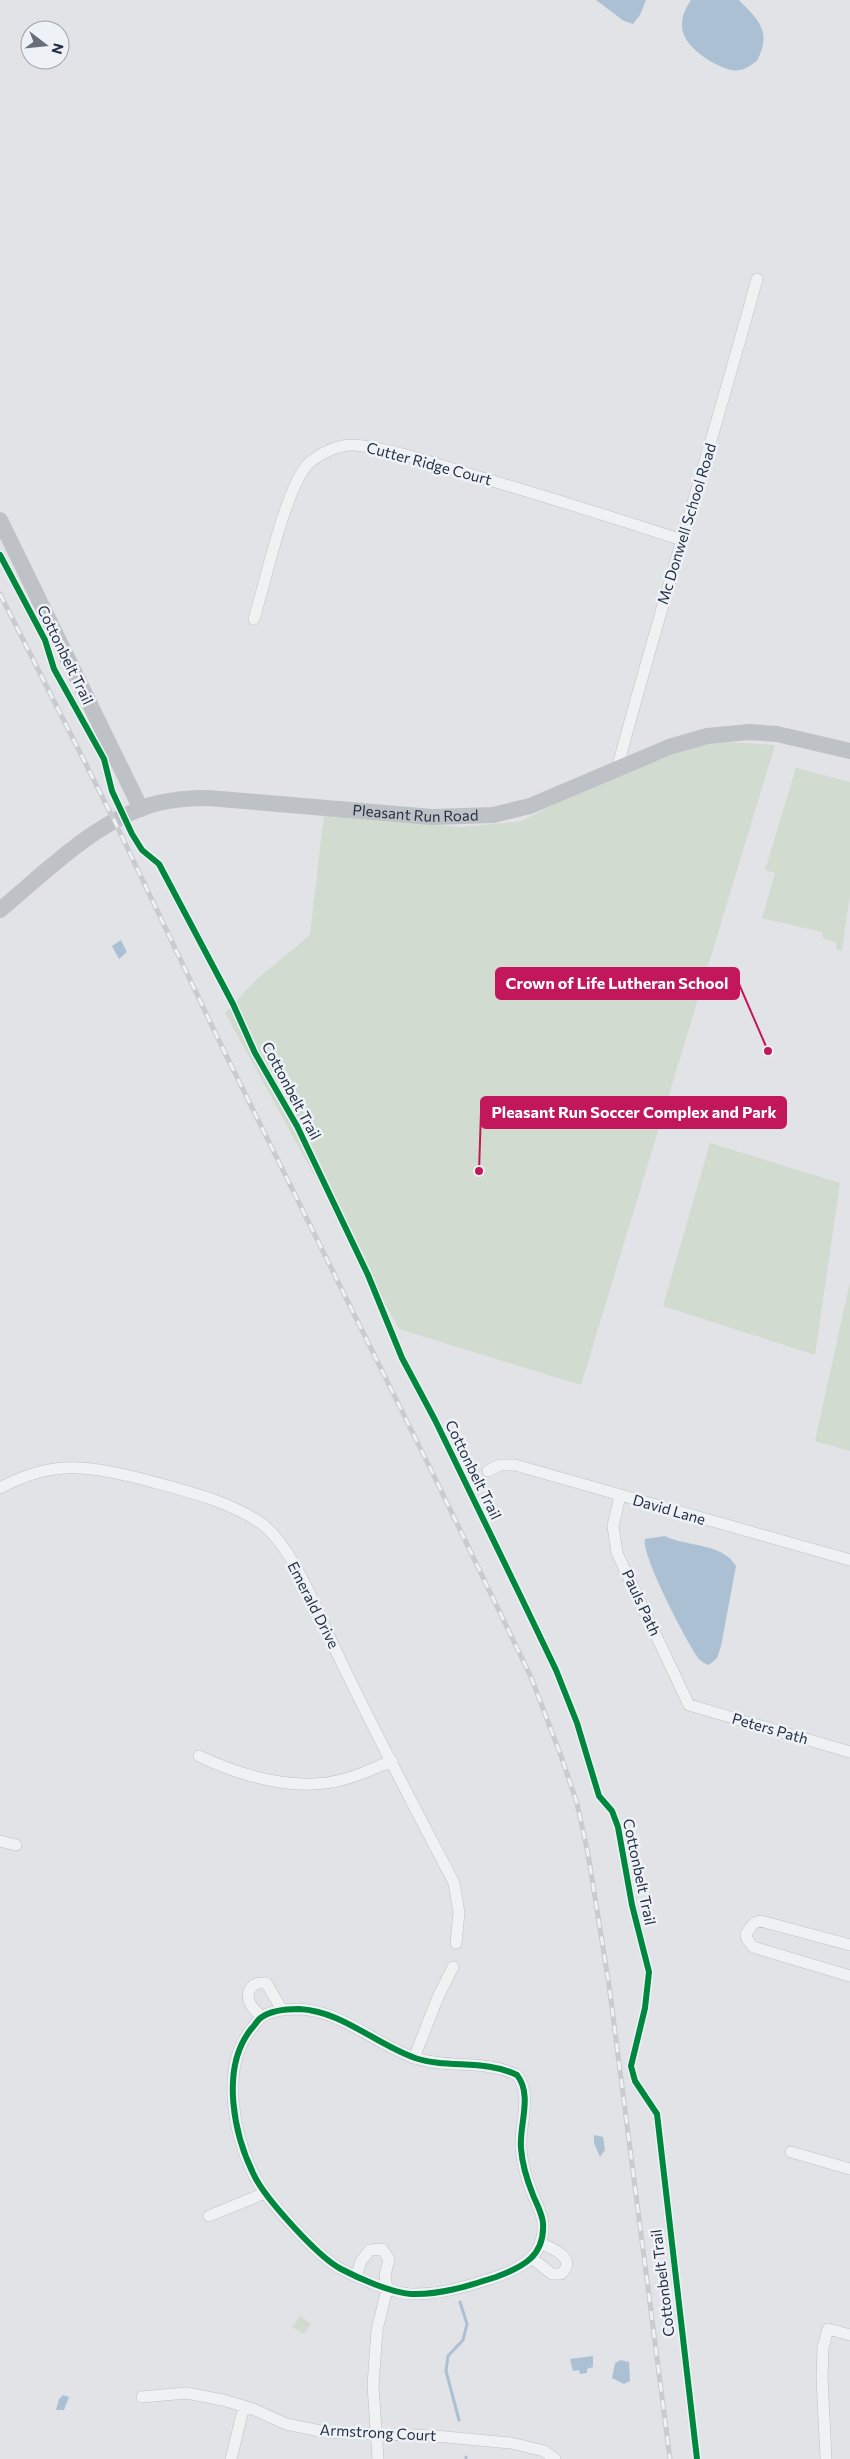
<svg xmlns="http://www.w3.org/2000/svg" width="850" height="2459" font-family="Commissioner,sans-serif">
<style>
.green{fill:#d1dbd0}
.water{fill:#acc0d4}
.lines{fill:none;stroke-linecap:round;stroke-linejoin:round}
.stream{stroke:#acc0d4;stroke-width:3}
.minor-casing{stroke:#bfc1c4;stroke-width:12}
.minor{stroke:#f0f1f3;stroke-width:11}
.secondary{stroke:#bec1c6;stroke-width:16}
.rail-casing{stroke:#c9cbce;stroke-width:5}
.rail{stroke:#eef2f7;stroke-width:3;stroke-dasharray:9;stroke-linecap:butt}
.cycleway-casing{stroke:#eef2f7;stroke-width:9}
.cycleway{stroke:#00873e;stroke-width:6}
.labels{text-anchor:middle;stroke-width:5;stroke-linejoin:round;paint-order:stroke}
.street-label{font-size:15px;fill:#253042;stroke:#eef2f7}
.leader{fill:none;stroke:#c2185b;stroke-width:2}
.callout-dot{fill:#c2185b;stroke:#eef2f7;stroke-width:2}
.callout{fill:#c2185b;stroke:#c2185b;stroke-width:2}
.callout-label{font-size:16px;text-anchor:middle;font-weight:bold;fill:#fff}
</style>
<rect width="100%" height="100%" fill="#e1e3e6"/>
<!-- green -->
<path class="green" d="M710,741l65,4 -194,640 -182,-56 -174,-316 31,-33 54,-45 14,-121 137,13 61,-6 77,-40z
M796,768l54,14v113l-8,55h-6l1,-7 -14,-5 -1,-6 -60,-14 13,-45 -10,-3z
M710,1143l130,40 -25,172 -152,-49z
M850,1282v169l-35,-10z
M300,2316l11,8 -7,10 -12,-7z"/>
<!-- water -->
<path class="water" d="M596,0h50l-6,15 -7,9 -9,-3z
M691,0h48c20,21 33,31 18,61 -5,3 -10,8 -17,9 -10,2 -21,-4 -30,-9 -25,-16 -38,-33 -19,-61z
M121,940l6,12 -8,7 -7,-13z
M665,1536c22,11 58,7 71,30l-15,80 -4,12 -8,7c-4,-1 -7,-3 -10,-6 -11,-14 -59,-106 -54,-120z
M594,2135l9,2 2,13 -5,7 -6,-14z
M593,2356v11l-6,2v4l-7,1 -1,-4 -6,1 -3,-12z
M621,2360l8,2 1,19 -6,3 -12,-6 3,-15z
M63,2395l6,2 -5,13h-8l3,-11z"/>
<g class="lines">
<!-- stream -->
<path class="stream" d="M459,2420l-13,-49 2,-15 15,-16 4,-16 -7,-22
M466,2457v2"/>
<!-- minor casing -->
<g class="minor-casing">
<path id="minor" d="M254,619c11,-35 32,-134 55,-156 12,-10 30,-19 45,-18 37,3 89,21 125,32 68,20 136,41 203,63
M617,769c44,-164 95,-326 140,-490
M488,1471l12,-6h15l335,95
M0,1488c52,-28 87,-23 142,-9 40,11 86,21 120,45 31,23 57,91 74,127 37,78 78,155 118,232l5,30 -3,30
M620,1496l-7,30 4,27 72,152 161,47
M199,1756c42,20 99,37 146,23 16,-4 31,-12 47,-18
M0,1841l16,4
M850,1945l-89,-24 -7,2 -8,11 1,5 6,8 97,29
M299,2009c43,2 76,35 116,49 33,11 70,1 102,17 16,20 2,50 4,73 1,16 6,32 12,47 4,10 9,18 10,28 2,33 -20,44 -47,54 -28,9 -56,18 -85,17 -19,-1 -53,-16 -70,-25 -23,-12 -73,-68 -85,-90 -22,-42 -37,-111 -4,-151 3,-3 6,-9 10,-11 10,-7 25,-8 37,-8z
M262,2017c-4,-4 -9,-8 -11,-12 -8,-13 3,-26 16,-21l15,26
M414,2058l24,-61 15,-30
M791,2152l59,17
M209,2216l56,-23
M533,2259l19,15h9c17,-15 -8,-26 -20,-30
M357,2275l4,-14 9,-11 12,-1 7,10 -4,16 2,14 -10,41 -4,55 5,74
M142,2397l44,-4 37,7 30,9 33,15 39,8 110,4 76,7 33,8 11,8
M231,2459l13,-53
M826,2459l-4,-82 1,-29 5,-19 22,6"/>
</g>
<!-- minor -->
<use href="#minor" class="minor"/>
<!-- secondary -->
<g class="secondary">
<path d="M0,520l141,289"/>
<path id="s1" d="M0,910c47,-39 97,-91 158,-107 17,-4 33,-5 50,-5l224,19 61,-2 37,-9 139,-59 38,-11 42,-4 28,2 73,17"/>
</g>
<!-- rail casing -->
<g class="rail-casing">
<path id="rail" d="M0,594l115,228 109,229 211,427 96,199 30,79 16,47 11,51 21,131 61,474"/>
</g>
<!-- rail -->
<use href="#rail" class="rail"/>
<!-- cycleway casing -->
<g class="cycleway-casing">
<path id="cycleway" d="M0,555l45,85 9,29 50,90 8,32 20,43 10,16 17,14 74,140 22,49 42,73 71,149 34,83 33,62 85,175 36,75 21,53 22,73 13,15 6,16 14,78 17,67 -4,36 -14,58 4,15 22,33 40,345
M299,2009c43,2 76,35 116,49 33,11 70,1 102,17 16,20 2,50 4,73 1,16 6,32 12,47 4,10 9,18 10,28 2,33 -20,44 -47,54 -28,9 -56,18 -85,17 -19,-1 -53,-16 -70,-25 -23,-12 -73,-68 -85,-90 -22,-42 -37,-111 -4,-151 3,-3 6,-9 10,-11 10,-7 25,-8 37,-8z"/>
</g>
<!-- cycleway -->
<use href="#cycleway" class="cycleway"/>
</g>
<g class="labels">
<!-- street labels -->
<g class="street-label">
<text transform="translate(429 464) rotate(15)" y="5">Cutter Ridge Court</text>
<text transform="translate(687 524) rotate(-73)" y="5">Mc Donwell School Road</text>
<text transform="translate(65 655) rotate(64)" y="5">Cottonbelt Trail</text>
<text dy="5" stroke="none"><textPath href="#s1" startOffset="451">Pleasant Run Road</textPath></text>
<text transform="translate(291 1091) rotate(62)" y="5">Cottonbelt Trail</text>
<text transform="translate(473 1470) rotate(64)" y="5">Cottonbelt Trail</text>
<text transform="translate(669 1510) rotate(16)" y="5">David Lane</text>
<text transform="translate(641 1603) rotate(65)" y="5">Pauls Path</text>
<text transform="translate(313 1605) rotate(63)" y="5">Emerald Drive</text>
<text transform="translate(770 1729) rotate(16)" y="5">Peters Path</text>
<text transform="translate(639 1872) rotate(78)" y="5">Cottonbelt Trail</text>
<text transform="translate(663 2283) rotate(-97)" y="5">Cottonbelt Trail</text>
<text transform="translate(378 2433) rotate(3)" y="5">Armstrong Court</text>
</g>
</g>
<!-- callouts -->
<path class="leader" d="M768 1051L739 984M479 1171L481 1112"/>
<g class="callout-dot">
<circle cx="768" cy="1051" r="5"/>
<circle cx="479" cy="1171" r="5"/>
</g>
<g class="callout">
<rect x="496" y="968" width="243" height="31" rx="5"/>
<rect x="481" y="1097" width="305" height="31" rx="5"/>
</g>
<g class="callout-label">
<text x="617" y="989">Crown of Life Lutheran School</text>
<text x="634" y="1118">Pleasant Run Soccer Complex and Park</text>
</g>
<!-- north arrow -->
<g transform="translate(45 45) rotate(106)"><circle r="24" fill="#eef2f7" stroke="#9ea4af"/>
<path d="M0-4L9 19L0 12L-9 19Z" fill="#676f7b"/>
<text y="-8" font-size="14" font-weight="bold" text-anchor="middle" fill="#253042">N</text>
</g>
</svg>
